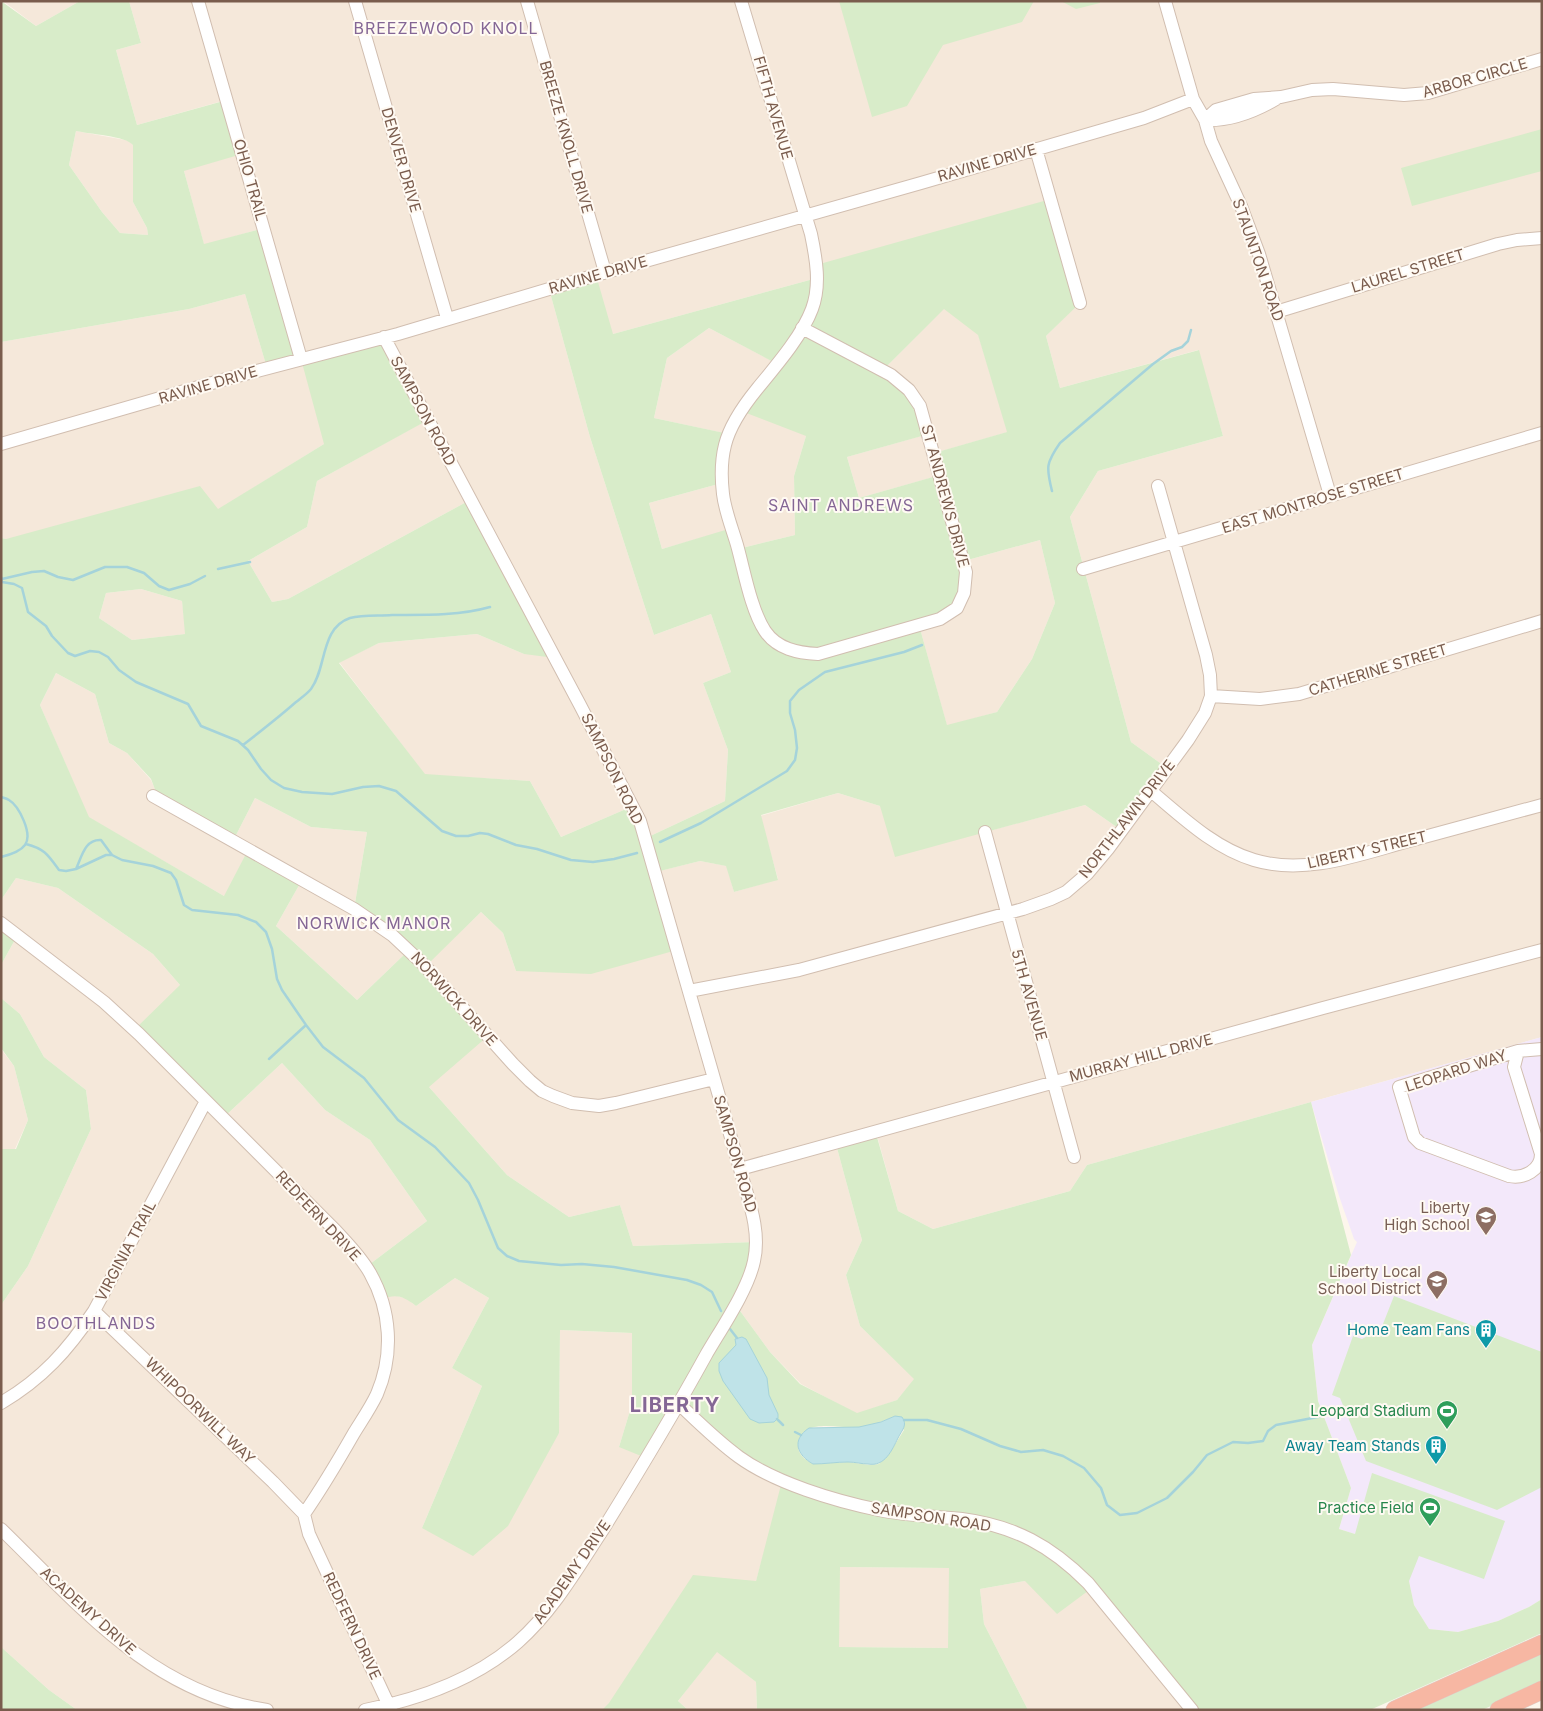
<svg xmlns="http://www.w3.org/2000/svg" width="1543" height="1711" font-family="Inter,sans-serif">
<style>
.residential{fill:#f5e8da}
.education{fill:#f3e8fa}
.green{fill:#d8ecc9;fill-rule:evenodd}
.water{fill:#bfe3e8;stroke:#a5d3da}
.lines{fill:none;stroke-linecap:round;stroke-linejoin:round}
.stream{stroke:#a5d3da;stroke-width:2.5}
.minor-casing{stroke:#d1beb0;stroke-width:14}
.highway-casing{stroke:#dad1cd;stroke-width:19}
.minor{stroke:#fff;stroke-width:12}
.highway{stroke:#f7b7a3;stroke-width:18}
.labels{text-anchor:middle;stroke-width:4;stroke-linejoin:round;paint-order:stroke}
.street-label{font-size:15px;fill:#7a5c4d;stroke:#fffaf3}
.education-label{font-size:15px;fill:#785e54;stroke:#fffaf3;text-anchor:end}
.culture-label{font-size:15px;fill:#0d838f;stroke:#fffaf3;text-anchor:end}
.leisure-label{font-size:15px;fill:#27864d;stroke:#fffaf3;text-anchor:end}
.neighbourhood-label{font-size:16px;letter-spacing:1px;fill:#846695;stroke:#fffaf3}
.district-label{font-size:20px;font-weight:bold;letter-spacing:1px;fill:#846695;stroke:#fffaf3}
</style>
<rect width="100%" height="100%" fill="#fdf6ec"/>
<!-- residential -->
<path class="residential" d="M3,1h77l-44,25z
M129,1h1413v1036l-455,128 -17,26 -137,38 -35,-18 -22,-79 -39,16 25,92 -16,35 14,51 55,53 -18,21 -40,14 -56,-30 -31,-32 -35,-48 21,-62 -123,4 -13,-41 -51,12 -62,-42 -78,-88 -4,-121 56,-54 22,21 13,38 139,-99 45,-11 27,5 7,26 44,-13 -18,-63 78,-23 42,13 105,26 100,-27 36,25 46,-62 -36,-26 -61,-225 28,-46 125,-35 -25,-86 -138,38 -14,-52 34,-34 -263,-24 -204,56 -64,-45 41,148 64,198 57,-21 20,58 -28,11 25,67 -3,51 -79,37 -13,-32 -72,31 -31,-56 -105,-6 -86,-113 40,-19 98,-9 47,20 -54,-154 -182,99 -16,3 -24,-41 59,-34 10,-46 110,-61 -103,24 -106,66 -212,29 -5,-1v-196l188,-33 56,-15 22,74 -3,-140 -60,17 -20,-74 42,-71 -89,25 -21,-75 25,-7z
M76,131l44,8 10,2 3,4v57l14,26 1,7 -28,-2 -18,-21 -33,-47z
M944,308l34,26 30,98 -73,21 6,22 -82,23 -12,-41 81,-23 -45,-64z
M709,328l69,36 28,72 -12,40 1,59 -57,14 -6,-20 -70,20 -13,-46 73,-20 6,-49 -74,-16 13,-60z
M1040,540l15,63 -23,56 -35,53 -50,14 -28,-101 45,-64z
M141,589l41,12 4,33 -54,6 -33,-22 7,-25z
M56,673l39,21 14,49 18,10 24,27 9,20 73,41 22,-43 56,29 56,5 -13,77 55,41 -52,50 -81,-74 26,-46 -78,16 -136,-79 -48,-112z
M16,878l42,10 95,66 27,31 43,133 59,-55 43,47 45,30 57,81 -61,46 26,28 14,3 10,8 39,-28 34,20 -37,70 30,18 -60,142 137,-95 1,-103 72,3v71l-13,43 60,-43 105,78 -28,99 -154,129h-525l-28,-20 -48,-43v-342l27,-39 63,-137 -5,-39 -42,-33 -24,-43 -19,-16v-33l16,-29 -16,-13v-23z
M1,1049l13,17 14,54 -13,29h-14z
M839,1567l110,1v80l-110,-1z
M1025,1581l67,7 100,122h-164l-44,-86 -4,-35z
M717,1651l39,31 1,28h-69l-10,-9z"/>
<!-- education -->
<path class="education" d="M1542,1037v562l-13,8 -31,14 -40,11 -29,-3 -15,-24 -5,-24 -54,-47 -16,-5 12,-41 -33,-87 -6,-56 45,-103 -3,-3 -15,-43 -28,-94z"/>
<!-- green -->
<path class="green" d="M1,1l35,25 44,-25h49l12,42 -25,7 21,75 90,-25 15,54 -58,17 20,73 60,-16 37,130 83,-21 44,83 -111,61 -10,46 -59,34 24,41 16,-3 182,-99 85,158 -31,-4 -47,-20 -98,9 -40,20 86,111 105,7 31,56 72,-31 13,32 79,-37 3,-51 -25,-67 28,-11 -20,-58 -57,21 -64,-198 -41,-148 47,-14 17,59 204,-56 -1,-13 235,-66 29,104 -34,33 14,52 139,-38 24,86 -125,35 -28,46 61,225 36,26 -46,62 -36,-25 -190,52 -15,-51 -42,-13 -77,22 17,65 -44,12 -8,-26 -26,-5 -44,11 21,78 -86,24 -75,-3 -13,-38 -22,-21 -55,54 62,70 -59,51 78,88 62,42 51,-12 13,41 123,-4 -21,62 35,48 30,32 57,29 40,-13 17,-21 -54,-53 -14,-51 16,-35 -25,-92 40,-11 21,74 35,18 137,-38 17,-26 224,-63 40,153 -39,90 6,56 33,87 -12,41 16,5 17,-61 133,48 -21,58 -65,-23 -10,25 5,24 15,24 29,3 40,-11 31,-14 13,-8v34l-172,77h-172l-89,-109 -17,-13 -35,26 -32,-33 -45,8 4,35 44,86h-271l-1,-28 -39,-30 -39,49 10,9h-86l7,-7 84,-128 63,6 26,-100 -104,-74 -32,51 -27,-11 13,-43v-71l-72,-3 -1,103 -51,93 -35,30 -51,-28 60,-142 -30,-18 37,-70 -34,-20 -39,28c-13,-10 -19,-12 -35,-7l-15,-32 61,-46 -57,-81 -45,-30 -43,-47 -59,55 -89,-88 46,-45 -27,-31 -95,-66 -42,-10 -15,22v-362l5,1 194,-53 18,23 106,-65 -23,-85 -34,9 -22,-74 -56,15 -188,33zM76,131c13,3 50,5 57,14v57l14,26 1,7 -28,-2 -18,-21 -33,-47zM944,309l34,26 29,97 -73,21 6,22 -81,23 -12,-41 82,-23 -20,-44 -26,-20zM709,328l68,36 -36,47 65,25 -12,40 1,59 -57,14 -6,-21 -70,21 -13,-46 73,-20 7,-49 -75,-16 13,-60zM1040,540l15,63 -23,56 -35,53 -50,13 -28,-100 38,-17 7,-47zM141,589l41,12 3,33 -53,6 -33,-22 7,-25zM56,673l39,21 14,49 18,10 24,26 8,21 74,41 22,-43 56,29 56,5 -13,77 55,41 -52,50 -81,-74 26,-46 -54,-30 -24,46 -135,-79 -49,-112zM895,1416l9,14 -10,16 -15,18 -9,1 -22,-3 -35,2c-9,-5 -16,-10 -15,-21 5,-27 44,-13 63,-16 12,-2 23,-6 34,-11zM840,1567l109,1 -1,80 -109,-1z
M839,1h195l-12,21 -79,23 -36,61 -35,11z
M1061,1h39v2l-24,6z
M1542,129v42l-130,35 -11,-38z
M1,923l16,13 -16,29z
M1,998l19,16 24,43 42,33 5,39 -63,137 -27,39v-156h15l12,-29 -14,-54 -13,-18z
M1394,1296l148,56v135l-45,23 -131,-49 -26,-63 -8,-3 21,-59 9,3 19,-10z
M1,1647l48,43 28,20h-76z
M1542,1651v32l-60,27h-71z"/>
<!-- water -->
<path class="water" d="M742,1337l4,2 21,39 2,17 9,19v4l-4,4 -15,1 -9,-4 -27,-38 -4,-10v-8l17,-18 -1,-6z
M895,1416l7,1c6,8 0,13 -4,21 -6,12 -13,29 -30,26 -6,0 -13,-2 -20,-2 -12,0 -23,2 -35,2 -16,-9 -22,-24 -4,-36l50,-1 22,-5z"/>
<g class="lines">
<!-- stream -->
<path class="stream" d="M1052,491c-6,-24 -6,-28 8,-48l93,-79 18,-13 11,-4 6,-6 3,-11
M218,569l32,-7
M1,577l1,5 12,2 8,4 6,24 18,14 6,10 16,17 7,3 15,-5 9,1 9,5 11,13 17,12 52,22 13,22 37,15 10,9 13,19 10,11 13,8 18,4 30,2 31,-7 16,-1 17,5 46,40 14,5h12l12,-3 8,1 28,11 21,4 34,11 22,2 21,-3 23,-6
M2,579l30,-7 12,-1 14,6 15,3 32,-13h22l17,6 15,13 10,4 21,-6 15,-8
M243,745c18,-14 36,-28 53,-43 5,-4 11,-8 15,-13 16,-21 9,-61 39,-71 13,-3 28,-2 42,-3 33,0 66,1 98,-8
M1,797c3,1 5,1 8,3 10,6 24,34 16,45 -5,7 -16,10 -24,12
M660,842l41,-19 86,-52 8,-11 2,-12 -2,-18 -5,-17v-12l9,-11 26,-18 79,-20 18,-7
M26,844c19,5 22,11 33,26l7,1 10,-2 30,-14h6l10,5 31,6 18,7 5,7 8,25 8,5 46,5 18,7 10,10 6,17 5,30 5,11 24,35 17,22 41,31 34,42 37,27 34,36 9,17 20,48 9,8 12,5 42,4 21,-1 32,3 73,13 14,5 11,7 9,19
M76,869c6,-13 9,-30 25,-29l11,15
M269,1059l37,-34
M730,1329l7,9
M777,1419l6,6
M904,1420h23l34,9 39,17 21,6 22,-2 20,6 21,12 17,20 6,17 13,10 17,-2 30,-15 26,-26 14,-17 26,-13 15,1 15,-2 5,-10 8,-6 47,-9
M795,1432l6,3"/>
<!-- minor casing -->
<g class="minor-casing">
<path id="minor" d="M198,1l103,358
M355,1l92,317
M527,1l76,264 1,8
M741,1l70,233c5,24 10,51 1,75 -10,27 -37,58 -55,80 -13,16 -27,36 -32,56 -4,16 -4,32 -2,49 2,17 9,34 14,51 7,25 14,65 28,86 12,18 33,22 53,23l122,-35 17,-11 7,-15 2,-21 -46,-166 -11,-16 -18,-15 -89,-47
M1165,1l28,98 12,21 6,21 30,65 18,48 71,241
M1205,120l11,-10 38,-11 27,-2 31,-7 21,-1 71,6 24,-2 114,-34
M1205,120c25,1 49,-8 71,-21
M1036,149l44,154
M1276,312l222,-68 19,-4 25,-2
M1,444l225,-65 172,-45 198,-59 325,-92 223,-65 49,-19
M1083,569l459,-136
M1211,696l49,3 39,-5 243,-73
M1151,791c31,26 63,57 103,69 53,16 109,-7 159,-20 43,-12 86,-23 129,-35
M153,796l201,113 38,26 33,31 88,98 17,17 12,10 11,5 19,7 27,3 17,-3 98,-24
M985,832l89,325
M1,923l103,79 35,32 197,197c12,13 25,26 34,42 21,37 24,81 7,121 -6,13 -15,26 -23,39 -16,28 -32,55 -50,81l5,20 82,176
M689,991l110,-21 224,-61 28,-10 15,-7 21,-18 21,-25 80,-109 17,-27 6,-17 -1,-21 -4,-20 -48,-169
M1518,1051l-4,16 27,87c0,16 -17,25 -32,22l-89,-33 -6,-6 -15,-50 119,-36 24,-2
M740,1169l583,-161 219,-58
M94,1311l179,171 31,32
M1,1403c41,-24 67,-53 93,-92l112,-210
M679,1404c19,18 38,37 60,53 36,26 96,44 140,53 28,6 56,6 83,9 53,7 89,27 126,64l104,127
M1,1529c79,77 151,164 266,181
M365,1710c55,-11 110,-30 153,-68 35,-31 59,-73 84,-111 36,-58 71,-116 104,-176 15,-26 42,-65 48,-94 7,-31 -6,-62 -14,-92l-100,-348 -60,-116 -196,-368"/>
</g>
<!-- highway casing -->
<g class="highway-casing">
<path id="highway" d="M1395,1710l147,-66
M1499,1710l43,-20"/>
</g>
<!-- minor -->
<use href="#minor" class="minor"/>
<!-- highway -->
<use href="#highway" class="highway"/>
</g>
<!-- icons -->
<defs>
<g id="school-pin" transform="scale(1.125)"><path d="M0 17L-7.5 6A9.5 9.5 0 1 1 7.5 6Z" fill="#8d6e63" stroke="#fffaf3"/><path d="M0-5L7-2L0 1L-7-2ZM-4 1L0 2.5L4 1V4Q0 6-4 4Z" fill="#fff"/></g>
<g id="building-pin" transform="scale(1.125)"><path d="M0 17L-7.5 6A9.5 9.5 0 1 1 7.5 6Z" fill="#0f9aa8" stroke="#fffaf3"/><path d="M-4-6H4V6H1V3H-1V6H-4ZM-2.5-4.3h1.7v1.8h-1.7ZM.8-4.3h1.7v1.8H.8ZM-2.5-1h1.7V.8h-1.7ZM.8-1h1.7V.8H.8Z" fill="#fff"/></g>
<g id="stadium-pin" transform="scale(1.125)"><path d="M0 17L-7.5 6A9.5 9.5 0 1 1 7.5 6Z" fill="#2e9e5b" stroke="#fffaf3"/><path d="M0-5a6.5 5 0 1 0 0 10a6.5 5 0 1 0 0-10ZM-3.5-1.8h7v3.6h-7Z" fill="#fff"/></g>
</defs>
<g fill-rule="evenodd">
<use href="#school-pin" x="1486" y="1217"/>
<use href="#school-pin" x="1437" y="1281"/>
<use href="#building-pin" x="1486" y="1330"/>
<use href="#stadium-pin" x="1447" y="1411"/>
<use href="#building-pin" x="1436" y="1446"/>
<use href="#stadium-pin" x="1430" y="1508"/>
</g>
<g class="labels">
<!-- street labels -->
<g class="street-label">
<text transform="translate(1475 78) rotate(-16)" y="5">ARBOR CIRCLE</text>
<text transform="translate(773 108) rotate(74)" y="5">FIFTH AVENUE</text>
<text transform="translate(566 137) rotate(74)" y="5">BREEZE KNOLL DRIVE</text>
<text transform="translate(401 160) rotate(74)" y="5">DENVER DRIVE</text>
<text transform="translate(987 163) rotate(-16)" y="5">RAVINE DRIVE</text>
<text transform="translate(250 180) rotate(74)" y="5">OHIO TRAIL</text>
<text transform="translate(1258 260) rotate(71)" y="5">STAUNTON ROAD</text>
<text transform="translate(1408 271) rotate(-17)" y="5">LAUREL STREET</text>
<text transform="translate(598 275) rotate(-16)" y="5">RAVINE DRIVE</text>
<text transform="translate(208 385) rotate(-16)" y="5">RAVINE DRIVE</text>
<text transform="translate(423 411) rotate(62)" y="5">SAMPSON ROAD</text>
<text transform="translate(945 496) rotate(75)" y="5">ST ANDREWS DRIVE</text>
<text transform="translate(1313 501) rotate(-17)" y="5">EAST MONTROSE STREET</text>
<text transform="translate(1378 670) rotate(-17)" y="5">CATHERINE STREET</text>
<text transform="translate(612 769) rotate(64)" y="5">SAMPSON ROAD</text>
<text transform="translate(1127 819) rotate(-52)" y="5">NORTHLAWN DRIVE</text>
<text transform="translate(1367 850) rotate(-13)" y="5">LIBERTY STREET</text>
<text transform="translate(1029 995) rotate(74)" y="5">5TH AVENUE</text>
<text transform="translate(454 999) rotate(48)" y="5">NORWICK DRIVE</text>
<text transform="translate(1141 1058) rotate(-15)" y="5">MURRAY HILL DRIVE</text>
<text transform="translate(1456 1071) rotate(-18)" y="5">LEOPARD WAY</text>
<text transform="translate(735 1154) rotate(74)" y="5">SAMPSON ROAD</text>
<text transform="translate(318 1216) rotate(47)" y="5">REDFERN DRIVE</text>
<text transform="translate(126 1251) rotate(-62)" y="5">VIRGINIA TRAIL</text>
<text transform="translate(200 1411) rotate(44)" y="5">WHIPOORWILL WAY</text>
<text transform="translate(931 1517) rotate(9)" y="5">SAMPSON ROAD</text>
<text transform="translate(572 1572) rotate(-55)" y="5">ACADEMY DRIVE</text>
<text transform="translate(88 1611) rotate(42)" y="5">ACADEMY DRIVE</text>
<text transform="translate(352 1626) rotate(65)" y="5">REDFERN DRIVE</text>
</g>
<!-- education labels -->
<g class="education-label">
<text x="1470" y="1213">Liberty<tspan x="1470" dy="17">High School</tspan></text>
<text x="1421" y="1277">Liberty Local<tspan x="1421" dy="17">School District</tspan></text>
</g>
<!-- culture labels -->
<g class="culture-label">
<text x="1470" y="1335">Home Team Fans</text>
<text x="1420" y="1451">Away Team Stands</text>
</g>
<!-- leisure labels -->
<g class="leisure-label">
<text x="1431" y="1416">Leopard Stadium</text>
<text x="1414" y="1513">Practice Field</text>
</g>
<!-- neighbourhood labels -->
<g class="neighbourhood-label">
<text x="446" y="34">BREEZEWOOD KNOLL</text>
<text x="841" y="511">SAINT ANDREWS</text>
<text x="374" y="929">NORWICK MANOR</text>
<text x="96" y="1329">BOOTHLANDS</text>
</g>
<!-- district labels -->
<g class="district-label">
<text x="675" y="1412">LIBERTY</text>
</g>
</g>
<!-- border -->
<rect width="1543" height="1711" fill="none" stroke="#7a5c4d" stroke-width="5"/>
</svg>
